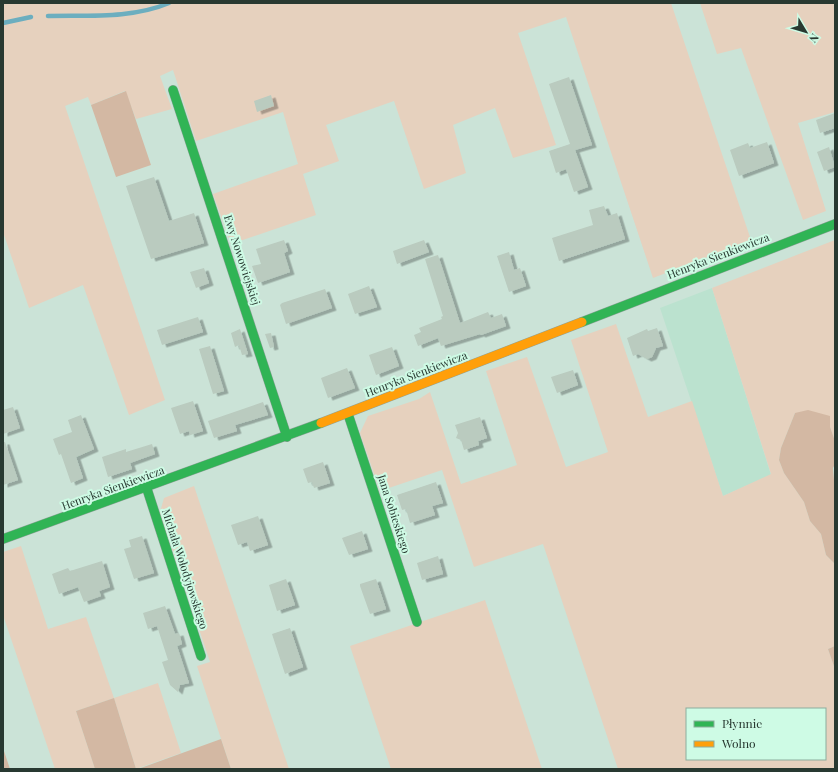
<svg xmlns="http://www.w3.org/2000/svg" width="838" height="772" font-family="'Playfair Display',serif">
<style>
.built{fill:#bbe2cf}
.green{fill:#e6d1be;fill-rule:evenodd}
.forest{fill:#d3b8a3}
.lines{fill:none;stroke-linecap:round;stroke-linejoin:round}
.stream{stroke:#6caebf;stroke-width:4.5}
.building{fill:#bacbbf;filter:url(#shadow)}
.fast-casing{stroke:#8fa299;stroke-width:10}
.slow-casing{stroke:#8fa299;stroke-width:10}
.fast{stroke:#30b455;stroke-width:9}
.slow{stroke:#ff9f0a;stroke-width:9}
.labels{text-anchor:middle;stroke-width:4;stroke-linejoin:round;paint-order:stroke}
.street-label{font-size:11px;fill:#283931;stroke:#cefbe5}
</style>
<defs>
<filter id="shadow"><feDropShadow dx="4.5" dy="2.5" stdDeviation="0" flood-color="#0004"/></filter>
</defs>
<rect width="100%" height="100%" fill="#cbe3d7"/>
<!-- built -->
<path class="built" d="M712,288l59,187 -48,21 -63,-188z"/>
<!-- green -->
<path class="green" d="M3,3h668l80,237 -98,38 -87,-261 -48,16 38,112 -43,13 -18,-50 -42,17 13,48 -42,16 -30,-88 -68,24 13,36 -36,13 13,41 -85,29 -18,-50 85,-30 -15,-52 -87,29 -23,-71 -13,6 12,33 -36,10 -11,-28 -34,14 -3,-8 -23,9 100,294 -36,15 -46,-130 -54,23 -26,-76z
M700,3h135v109l-37,11 28,88 -23,9 -62,-172 -24,6z
M835,240v201l-5,-14 -35,-14 -14,35 -2,12 5,13 20,29 6,19 11,13 5,21 9,9v82l-7,3 7,20v100h-217l-75,-225 -69,23 -32,-97 -62,21 -20,-58 8,-17 51,-17 11,-7 31,92 56,-19 -31,-94 41,-14 39,110 42,-15 -37,-112 45,-16 32,93 44,-16 31,95 48,-22 -59,-186zM687,709h138v50h-138z
M194,486l95,283h-58l-34,-103 13,-4 -50,-150 4,-14z
M21,546l27,83 38,-12 28,81 44,-15 23,70 -45,16 -22,-71 -38,13 19,58h-40l-52,-154v-63z
M485,600l57,169h-151l-41,-123z"/>
<!-- forest -->
<path class="forest" d="M126,91l25,74 -35,12 -25,-72z
M808,410l22,6v11l5,14v23l-2,4 2,24v72l-9,-9 -5,-21 -11,-13 -6,-19 -20,-29 -5,-13 2,-12 14,-35z
M835,646v23l-7,-20z
M114,698l22,71h-41l-19,-58z
M221,739l10,30h-93z
M3,748l7,21h-7z"/>
<g class="lines">
<!-- stream -->
<path class="stream" d="M48,16c40,-1 83,3 121,-13
M3,23l28,-6"/>
</g>
<!-- building -->
<path class="building" d="M569,77l23,68 -17,5 13,37 -14,5 -8,-23 -10,4 -7,-22 21,-7 -21,-60z
M271,95l3,11 -17,6 -3,-11z
M835,113v15l-15,5 -4,-13z
M767,142l7,21 -35,13 -9,-26 18,-7 2,5z
M829,147l6,20 -11,4 -7,-19z
M154,177l15,44 25,-8 10,30 -53,16 -25,-73z
M604,206l4,10 9,-3 8,26 -66,22 -7,-23 41,-13 -4,-15z
M284,240l4,11 -4,2 6,19 -32,11 -6,-17 9,-2 -5,-15z
M424,240l5,12 -32,12 -4,-13z
M509,252l5,18 6,-2 6,18 -17,6 -12,-36z
M438,255l22,68 28,-11 3,6 11,-4 4,12 -25,9 -1,-1 -39,12 -3,-8 -20,8 -4,-11 7,-3 -2,-4 23,-9 -1,-2 2,-1 -18,-57z
M204,268l5,15 -13,5 -6,-16z
M369,286l8,21 -22,7 -7,-20z
M325,289l7,19 -46,16 -6,-19 2,-2z
M198,317l5,15 -41,13 -5,-15z
M657,328l6,18 -7,2 -4,9 -5,2 -9,-5 -5,2 -6,-18 20,-9 1,2z
M240,329l8,25 -6,1 -3,-10 -4,2 -4,-14z
M271,333l3,14 -4,1 -5,-14z
M210,346l14,45 -11,3 -14,-45z
M392,347l7,19 -23,9 -7,-20z
M347,368l8,20 -27,10 -7,-20z
M573,370l5,15 -21,8 -6,-16z
M193,401l10,30 -13,4 -1,-4 -9,3 -9,-26z
M263,402l5,13 -33,10 2,6 -23,7 -6,-17z
M13,407l7,21 -17,6v-24z
M81,415l13,34 -18,8 7,21 -12,5 -10,-29 -2,1 -6,-16 19,-7 -4,-12z
M480,417l7,21 -9,3 1,4 -15,5 -3,-10 -5,-2 2,-5 -3,-8z
M3,442h2l13,38 -15,5z
M152,444l3,10 -25,9 2,6 -24,8 -6,-20 24,-8v3z
M323,462l7,21 -16,5 -2,-6 -4,1 -5,-14z
M436,482l7,21 -11,3 3,9 -25,8 -4,-14 -4,1 -5,-15z
M258,516l10,29 -18,6 -3,-9 -9,3 -7,-20z
M362,531l6,18 -19,6 -7,-17z
M142,536l12,37 -20,6 -10,-30 7,-2 -2,-7z
M438,556l5,18 -21,6 -5,-17z
M102,561l8,26 -11,4 2,5 -17,6 -6,-15 -19,7 -7,-20 16,-6 2,3z
M286,579l9,26 -18,6 -8,-26z
M376,579l10,30 -16,5 -10,-28v-2z
M165,606l10,28 4,-1 3,11 -5,2 12,37 -9,2 -2,7 -8,-7 -8,-23 6,-2 -11,-34 -9,3 -5,-16z
M290,628l13,39 -18,7 -13,-40z"/>
<g class="lines">
<!-- fast casing -->
<g class="fast-casing">
<path id="fast" d="M173,90l114,347
M582,322l253,-98
M348,414l69,208
M147,489l54,167
M3,539l318,-116"/>
</g>
<!-- slow casing -->
<g class="slow-casing">
<path id="slow" d="M321,423l261,-101"/>
</g>
<!-- fast -->
<use href="#fast" class="fast"/>
<!-- slow -->
<use href="#slow" class="slow"/>
</g>
<g class="labels">
<!-- street labels -->
<g class="street-label">
<text transform="translate(718 256) rotate(-21)" y="4">Henryka Sienkiewicza</text>
<text transform="translate(242 260) rotate(72)" y="4">Ewy Nowowiejskiej</text>
<text transform="translate(416 374) rotate(-21)" y="4">Henryka Sienkiewicza</text>
<text transform="translate(113 488) rotate(-20)" y="4">Henryka Sienkiewicza</text>
<text transform="translate(394 514) rotate(72)" y="4">Jana Sobieskiego</text>
<text transform="translate(185 569) rotate(72)" y="4">Michała Wołodyjowskiego</text>
</g>
</g>
<!-- border -->
<rect width="838" height="772" fill="none" stroke="#283931" stroke-width="8"/>
<!-- legend -->
<rect x="686" y="708" width="140" height="52" fill="#cefbe5" stroke="#8cad9d"/>
<rect x="694" y="721" width="20" height="6" fill="#30b455" stroke="#8cad9d"/>
<text x="722" y="728" font-size="12" fill="#283931">Płynnie</text>
<rect x="694" y="741" width="20" height="6" fill="#ff9f0a" stroke="#8cad9d"/>
<text x="722" y="748" font-size="12" fill="#283931">Wolno</text>
<!-- north arrow -->
<g transform="translate(806 32) rotate(128)" stroke="#cefbe5" stroke-width="3" paint-order="stroke">
<path d="M0-3L7 15L0 10L-7 15Z" fill="#283931"/>
<text y="-6" font-size="11" font-weight="bold" text-anchor="middle" fill="#283931">N</text>
</g>
</svg>
